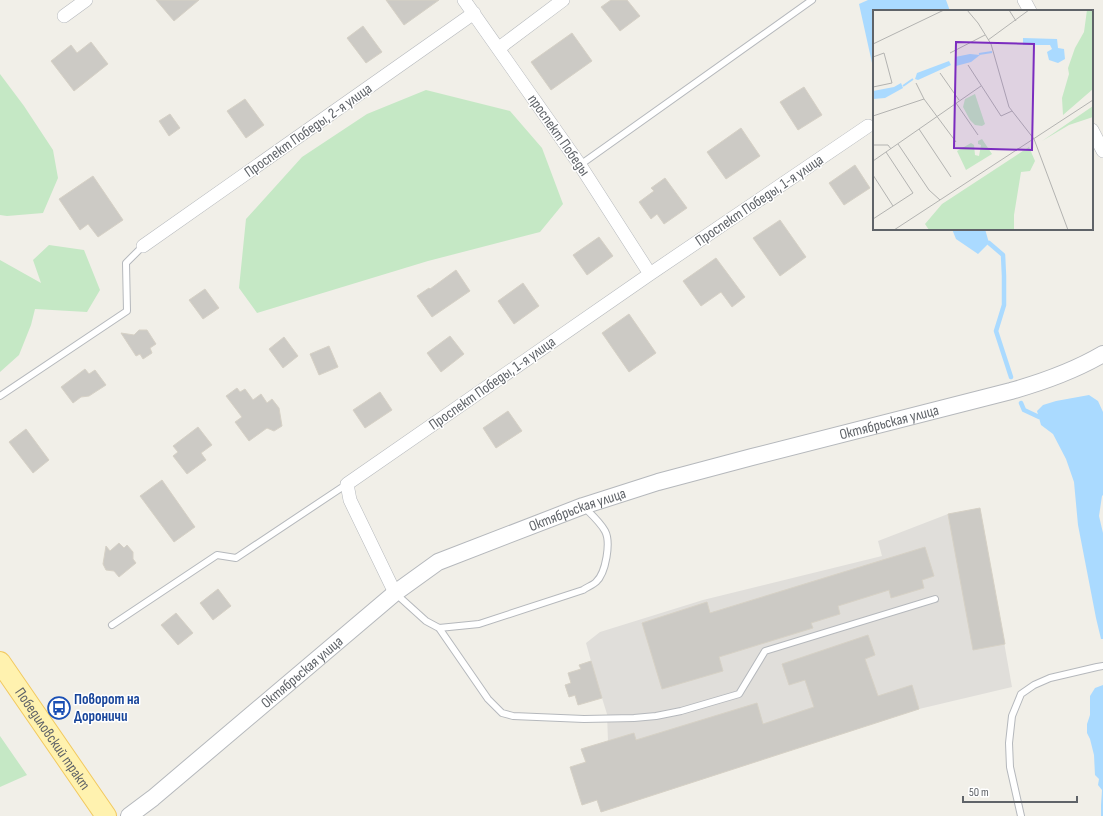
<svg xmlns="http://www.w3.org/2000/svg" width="1103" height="816" font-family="'Sofia Sans Condensed',sans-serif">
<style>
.industrial{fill:#e0deda}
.green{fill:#c5e8c5}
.water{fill:#aadaff}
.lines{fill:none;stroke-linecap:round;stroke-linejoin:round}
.stream{stroke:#aadaff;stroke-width:4.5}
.building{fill:#cccac5;stroke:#d6d1c6}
.service-casing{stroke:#b5b8bc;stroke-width:8}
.minor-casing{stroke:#b5b8bc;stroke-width:14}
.tertiary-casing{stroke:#b5b8bc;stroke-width:18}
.primary-casing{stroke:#f2c960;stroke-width:22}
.service{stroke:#fff;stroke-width:6}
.minor{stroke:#fff;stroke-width:13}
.tertiary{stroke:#fff;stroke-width:16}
.primary{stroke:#fff2af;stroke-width:20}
.labels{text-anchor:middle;stroke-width:3;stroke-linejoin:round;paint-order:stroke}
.street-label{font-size:15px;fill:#5f6368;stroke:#fff}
.transit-label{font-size:15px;font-weight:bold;fill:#164399;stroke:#fff;text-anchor:start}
.inset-river{fill:none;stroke:#aadaff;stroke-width:2}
.inset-road{fill:none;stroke:#b3b3b1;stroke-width:1}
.view{fill:#7b2cbf;fill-opacity:0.15;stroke:#7b2cbf;stroke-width:2}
.inset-edge{fill:none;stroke:#5f6368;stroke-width:2}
</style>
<rect width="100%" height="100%" fill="#f1efe8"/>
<!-- industrial -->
<path class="industrial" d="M980,508l32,179 -93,22 -318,103 -20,-63 27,-8 -1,-27 -5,-16 -24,7 -3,-9 -6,1 -4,-12 6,-2 10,-14 -2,-4 12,-4 -5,-18 14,-11 103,-32 179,-44 -4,-15 70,-27z"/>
<!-- green -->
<path class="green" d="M0,74l24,32 29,44 5,28 -15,35 -36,3 -7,-1z
M426,90l84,21 32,37 21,56 -23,28 -112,29 -171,52 -18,-25 7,-69 56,-62 65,-43z
M49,245l35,5 16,40 -13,22 -52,-3 -4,16 -12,30 -19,17v-112l41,23 -8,-23z
M0,736l27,39 -27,12z"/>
<!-- water -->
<path class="water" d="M868,0h78l4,11h-76v61l-15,-68z
M952,229h33l4,14 -11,11 -22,-15z
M1089,395l9,6 5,11v83l-1,1 -3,20 4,17v106h-2l-5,-21 -18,-93 -4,-43 -8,-23 -13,-25 -12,-9 -4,-14 6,-6 13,-4z
M1103,685v131h-2v-11l1,-15 -4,-5 1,-6 -4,-4 -1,-20 -4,-16 -3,-6v-9l3,-9v-19l5,-8z"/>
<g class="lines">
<!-- stream -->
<path class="stream" d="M989,243l14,12 1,21v29l-8,26 15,46
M1021,403l3,7 15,7"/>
</g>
<!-- building -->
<path class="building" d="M156,0h43l-25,21z
M386,0h53l-35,25z
M611,0h16l13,16 -20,15 -19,-24z
M363,26l19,26 -16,11 -19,-25z
M572,33l20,28 -41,29 -20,-28z
M91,42l17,22 -34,27 -23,-30 20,-16 6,8z
M804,87l18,28 -24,15 -18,-28z
M245,99l19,26 -18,13 -19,-27z
M170,114l10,14 -11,8 -10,-15z
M741,128l19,28 -34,23 -19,-27z
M855,165l15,23 -26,17 -15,-22z
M93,176l30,44 -25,17 -10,-13 -8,6 -21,-31z
M665,178l22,30 -23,16 -7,-10 -6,5 -12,-17 15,-11 -3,-3z
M780,220l26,37 -26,19 -27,-38z
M599,237l14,19 -26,19 -14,-20z
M716,258l29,39 -13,10 -11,-15 -20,14 -18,-25z
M456,270l14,21 -38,26 -15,-21 12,-8 1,1z
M523,283l16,23 -25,18 -16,-23z
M205,289l14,19 -16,11 -14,-19z
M629,314l27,39 -27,19 -27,-39z
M139,330h8l9,14 -6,4 2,5 -9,6 -3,-5 -4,2 -15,-23 13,2z
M450,336l14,18 -23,18 -14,-19z
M284,337l14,19 -15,12 -14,-19z
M329,346l9,21 -19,8 -9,-21z
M85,369l4,5 6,-4 11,15 -17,11 -8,1 -8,6 -12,-16z
M237,388l3,4 5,-3 8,11 8,-6 6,9 5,-4 7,9 3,18 -8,5 -7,-3 -18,13 -14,-19 7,-5 -16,-21z
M380,392l12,18 -27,18 -12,-18z
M508,411l14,20 -26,17 -13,-20z
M198,427l14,18 -11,8 5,7 -19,14 -14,-18 5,-4 -5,-6z
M26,429l23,31 -16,13 -24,-31z
M162,480l33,47 -21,15 -34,-46z
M980,508l25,136 -32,6 -25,-136z
M119,543l5,5 3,-3 6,7v7l3,4 -17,14 -5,-6 -8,-1 -3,-6 3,-18 4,5z
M925,547l9,29 -12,4 2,8 -33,10 -2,-8 -51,16 2,8 -29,9 2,5 -94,29 4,14 -61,18 -20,-66 65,-21 3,11z
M218,589l13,17 -18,14 -13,-17z
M176,613l17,20 -15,12 -17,-20z
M868,635l7,20 -10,4 13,37 34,-11 7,24 -318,103 -4,-12 -15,5 -12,-38 16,-5 -5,-13 53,-16 2,7 121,-37 6,21 51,-17 -9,-27 -16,5 -7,-21z
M591,661l11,37 -24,7 -3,-10 -6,2 -4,-12 6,-2 -3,-10 13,-4 -2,-4z"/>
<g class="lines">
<!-- service casing -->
<g class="service-casing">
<path id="service" d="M580,165l232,-165
M0,396l127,-85 -1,-48 17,-17
M395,593l31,28 13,7 49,71 14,14 11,3 71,3 50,-1 22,-2 25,-5 58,-17 26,-43 170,-52
M112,625l105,-70 19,3 111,-74
M439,628l40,-4 104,-34c4,-3 10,-5 13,-8 10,-9 15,-40 9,-51 -5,-9 -14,-17 -21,-24
M1021,816l-11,-49 -1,-24 3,-27 9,-22 13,-9 16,-7 47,-11 6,-1"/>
</g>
<!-- minor casing -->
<g class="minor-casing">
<path id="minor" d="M464,0l116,165 70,109
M1024,0l6,11
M64,16l22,-16
M499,48l64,-48
M1092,130l11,21
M143,246l331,-233
M395,593l-45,-93 -3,-16 303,-210 218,-148"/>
</g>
<!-- tertiary casing -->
<g class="tertiary-casing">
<g id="tertiary">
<path id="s1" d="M129,816l24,-18 242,-205 43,-31 145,-56 75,-24 94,-25 259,-66c32,-9 63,-20 92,-37"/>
</g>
</g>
<!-- primary casing -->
<g class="primary-casing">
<g id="primary">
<path id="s2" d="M0,662l106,154"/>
</g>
</g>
<!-- service -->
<use href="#service" class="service"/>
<!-- minor -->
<use href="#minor" class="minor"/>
<!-- tertiary -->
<use href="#tertiary" class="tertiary"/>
<!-- primary -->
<use href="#primary" class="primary"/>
</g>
<!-- icons -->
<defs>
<g id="bus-ring" transform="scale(1.15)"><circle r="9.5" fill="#fff" stroke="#1a4fb4" stroke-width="1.5"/><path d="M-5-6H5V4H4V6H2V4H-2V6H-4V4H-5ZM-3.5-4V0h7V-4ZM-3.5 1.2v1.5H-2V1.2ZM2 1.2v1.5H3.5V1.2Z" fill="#1a4fb4"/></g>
</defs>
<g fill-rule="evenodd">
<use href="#bus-ring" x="59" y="708"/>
</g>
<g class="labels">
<!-- street labels -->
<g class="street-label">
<text transform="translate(308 130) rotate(-35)" y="5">Проспект Победы, 2-я улица</text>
<text transform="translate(559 135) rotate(55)" y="5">проспект Победы</text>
<text transform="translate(759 200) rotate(-34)" y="5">Проспект Победы, 1-я улица</text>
<text transform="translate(492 383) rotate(-35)" y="5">Проспект Победы, 1-я улица</text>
<text dy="5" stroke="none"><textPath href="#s1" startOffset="873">Октябрьская улица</textPath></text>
<text dy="5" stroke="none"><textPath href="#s1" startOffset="549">Октябрьская улица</textPath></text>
<text dy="5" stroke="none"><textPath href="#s1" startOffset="225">Октябрьская улица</textPath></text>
<text dy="5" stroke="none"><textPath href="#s2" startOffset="93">Победиловский тракт</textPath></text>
</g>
<!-- transit labels -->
<g class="transit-label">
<text x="74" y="704">Поворот на<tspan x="74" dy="17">Дороничи</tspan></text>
</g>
</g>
<!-- overview -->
<g transform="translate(873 10)">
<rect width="220" height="220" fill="#f1efe8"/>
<path d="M214,0h6v79l-30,26 -1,-17 7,-24 -1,-6 7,-20 9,-16zM102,84l10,30 -3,2 -7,-1 -5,-5 -7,-13 2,-8zM220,96v11l-24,8 -27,16zM109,129l10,15 -26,16 -9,-19 14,-8 3,2 1,10 4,1 2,-11 -3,-1v-3zM156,137l6,14 -5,10 -9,1 -7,43v15h-85l-4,-6 17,-20z" fill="#c5e8c5"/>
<path d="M150,28l34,1 1,9 6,1 1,10 -7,4 -9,-3 -2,-8 5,-3 -2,-4h-27zM97,44l10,1 -9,7 -15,4 -1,-9zM76,51l2,4 -33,15 -3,-1 2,-6zM28,73l2,5 -18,10 -12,1v-8l21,-4z" fill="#aadaff"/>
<path class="inset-river" d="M106,44l13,-2M30,76l10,-7"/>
<path class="inset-road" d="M94,0l11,13 13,21 18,63 25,32 34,91M136,0l7,11M115,30l41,-30M0,34l71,-34M77,43l35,-18M0,47l11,-4 8,30 -19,4M95,55l33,51 11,-5M67,63l19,27M43,73l8,16 32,43M83,93l22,32M0,106l51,-17M46,119l32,48M25,134l31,46 11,10M0,135h15l3,4M0,151l108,-75M0,165l20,31M0,209l40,-26 -27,-41M21,220l199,-130"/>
<path class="view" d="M83,32l78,2 -2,106 -78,-2z"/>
<rect width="220" height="220" class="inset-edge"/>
</g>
<!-- scale -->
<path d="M963 796v6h114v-6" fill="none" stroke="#5f6368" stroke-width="2"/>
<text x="969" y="796" font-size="12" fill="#5f6368" stroke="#ffffff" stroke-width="3" paint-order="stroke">50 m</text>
</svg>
